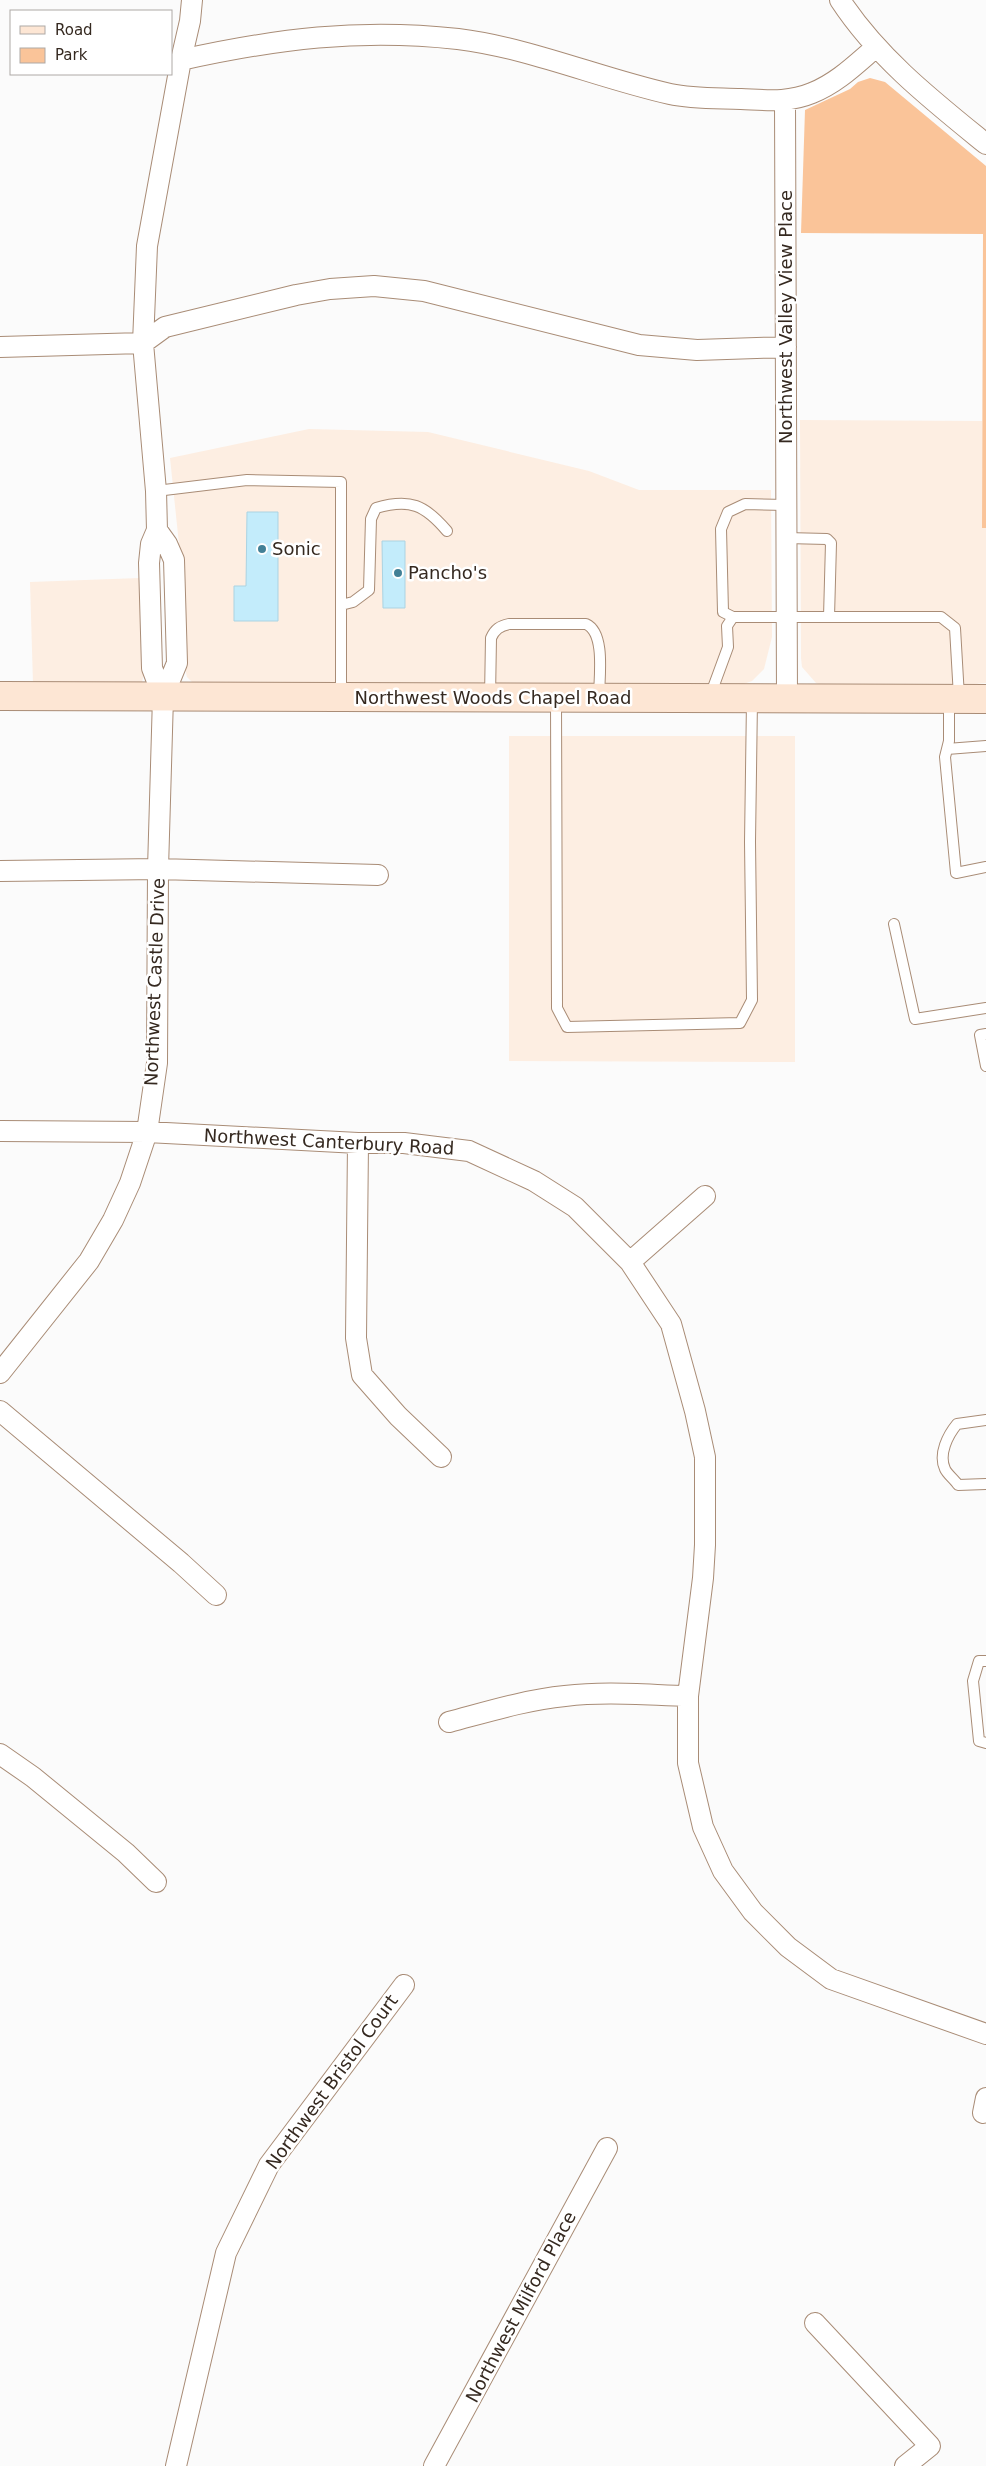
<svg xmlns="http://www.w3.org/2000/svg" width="986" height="2466" font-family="'DejaVu Sans',sans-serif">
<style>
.built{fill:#fdeee2}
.green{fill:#fac499}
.building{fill:#c3ecfb;stroke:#abd3e2}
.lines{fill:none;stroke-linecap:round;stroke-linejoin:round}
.lane-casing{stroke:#a98c76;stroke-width:12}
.street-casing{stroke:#a98c76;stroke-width:22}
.secondary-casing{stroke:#a98c76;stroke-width:30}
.lane{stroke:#fff;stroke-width:10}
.street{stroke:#fff;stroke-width:20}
.secondary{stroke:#fde6d4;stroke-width:28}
.poi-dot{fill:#428096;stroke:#fff;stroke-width:2}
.labels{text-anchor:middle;stroke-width:5;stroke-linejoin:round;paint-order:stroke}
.street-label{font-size:18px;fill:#352920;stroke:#fff}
.poi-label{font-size:18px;fill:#352920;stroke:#fff;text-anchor:start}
</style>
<rect width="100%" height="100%" fill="#fbfbfb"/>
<!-- built -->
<path class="built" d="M800,420l182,1v107h4v155l-51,5 -113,-3 -6,-2 -14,-16 -1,-9z
M309,429l119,3 161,39 50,19h132l1,147 -8,32 -12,12 -11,4 -540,1 -9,-4 -5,-5 -2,-9 -1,-76 -14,-134z
M140,578l4,95 -2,9 -5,3 -104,-1 -3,-102z
M509,736h286v326l-286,-1z"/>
<!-- green -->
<path class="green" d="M870,78l15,4 101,84v362h-4l1,-294 -182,-1 4,-123 45,-21 8,-7z"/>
<!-- building -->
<path class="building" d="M247,512h31v109h-44v-35h12z
M382,541h23v67h-22z"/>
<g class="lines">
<!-- lane casing -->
<g class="lane-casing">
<path id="lane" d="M156,491l91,-11 94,2v215
M786,505l-41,-1 -17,8 -7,17 2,83 10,5h208l14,11 4,69
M786,538l41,1 4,4 -2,74
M341,605l12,-3 16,-12 2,-71 5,-11c34,-10 49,-3 71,23
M710,696l18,-49 -1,-21 6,-9
M490,697l1,-59c4,-9 9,-12 18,-14h77c20,9 13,54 13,74
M556,699l1,309 10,19 173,-4 12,-23 -2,-158 2,-142
M949,700v41l-4,16 11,116 30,-6
M947,749l39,-3
M894,924l21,95 71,-11
M986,1034l-6,1 6,31
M986,1420l-29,4c-9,11 -19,30 -12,45 2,5 10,11 13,16l28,-1
M986,1661h-7l-6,20 6,60 7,2"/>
</g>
<!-- street casing -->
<g class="street-casing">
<path id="street" d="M840,0c38,58 93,101 146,144
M181,60c95,-21 178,-32 277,-21 72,9 141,39 212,55 23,5 48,4 71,5 25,1 47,4 71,-6 25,-10 43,-28 64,-46
M785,101l2,598
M0,347l143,-4 22,-16 131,-32 34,-6 44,-3 50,5 215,54 58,5 89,-3
M157,530l10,14 7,16 3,103 -14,34
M0,871l158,-2 220,6
M0,1131l147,1 211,11h46l65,8 65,30 41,26 55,55 41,62 24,87 10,46v88l-2,33 -15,118v67l15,64 20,44 30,41 35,35 43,32 155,55
M358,1143l-2,195 6,37 36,41 43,41
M630,1262l75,-66
M0,1373l89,-112 24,-41 17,-37 17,-51 10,-69 1,-194 5,-172 -11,-29 -3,-105 2,-19 6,-14 -1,-39 -13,-148 4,-97 34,-186 9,-39 2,-21
M0,1411l181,152 35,32
M449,1722c38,-10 76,-22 116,-26 41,-5 82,-1 123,0
M0,1754l33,23 93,76 30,29
M983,2113l3,-15
M815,2323l115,123 -25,20
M176,2466l50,-213 43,-88 135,-180
M434,2466l173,-318"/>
</g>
<!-- secondary casing -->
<g class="secondary-casing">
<path id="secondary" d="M0,696l986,3"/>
</g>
<!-- lane -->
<use href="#lane" class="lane"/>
<!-- street -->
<use href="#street" class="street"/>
<!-- secondary -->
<use href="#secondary" class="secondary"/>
</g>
<!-- markers -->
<g class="poi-dot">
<circle cx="262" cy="549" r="5"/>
<circle cx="398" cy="573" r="5"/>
</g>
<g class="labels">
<!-- street labels -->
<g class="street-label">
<text transform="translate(786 317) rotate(-90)" y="6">Northwest Valley View Place</text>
<text x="493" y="704">Northwest Woods Chapel Road</text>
<text transform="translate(155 982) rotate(-88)" y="6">Northwest Castle Drive</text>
<text transform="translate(329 1142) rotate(3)" y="6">Northwest Canterbury Road</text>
<text transform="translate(332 2082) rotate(-54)" y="6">Northwest Bristol Court</text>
<text transform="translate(521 2307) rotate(-62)" y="6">Northwest Milford Place</text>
</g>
<!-- poi labels -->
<g class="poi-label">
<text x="272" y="555">Sonic</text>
<text x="408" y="579">Pancho's</text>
</g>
</g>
<!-- legend -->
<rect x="10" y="10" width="162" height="65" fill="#ffffff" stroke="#aea9a6"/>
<rect x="20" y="26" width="25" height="8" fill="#fde6d4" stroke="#aea9a6"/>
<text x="55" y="35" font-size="15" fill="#352920">Road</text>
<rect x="20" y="48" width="25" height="15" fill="#fac499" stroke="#aea9a6"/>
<text x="55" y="60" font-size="15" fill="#352920">Park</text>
</svg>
